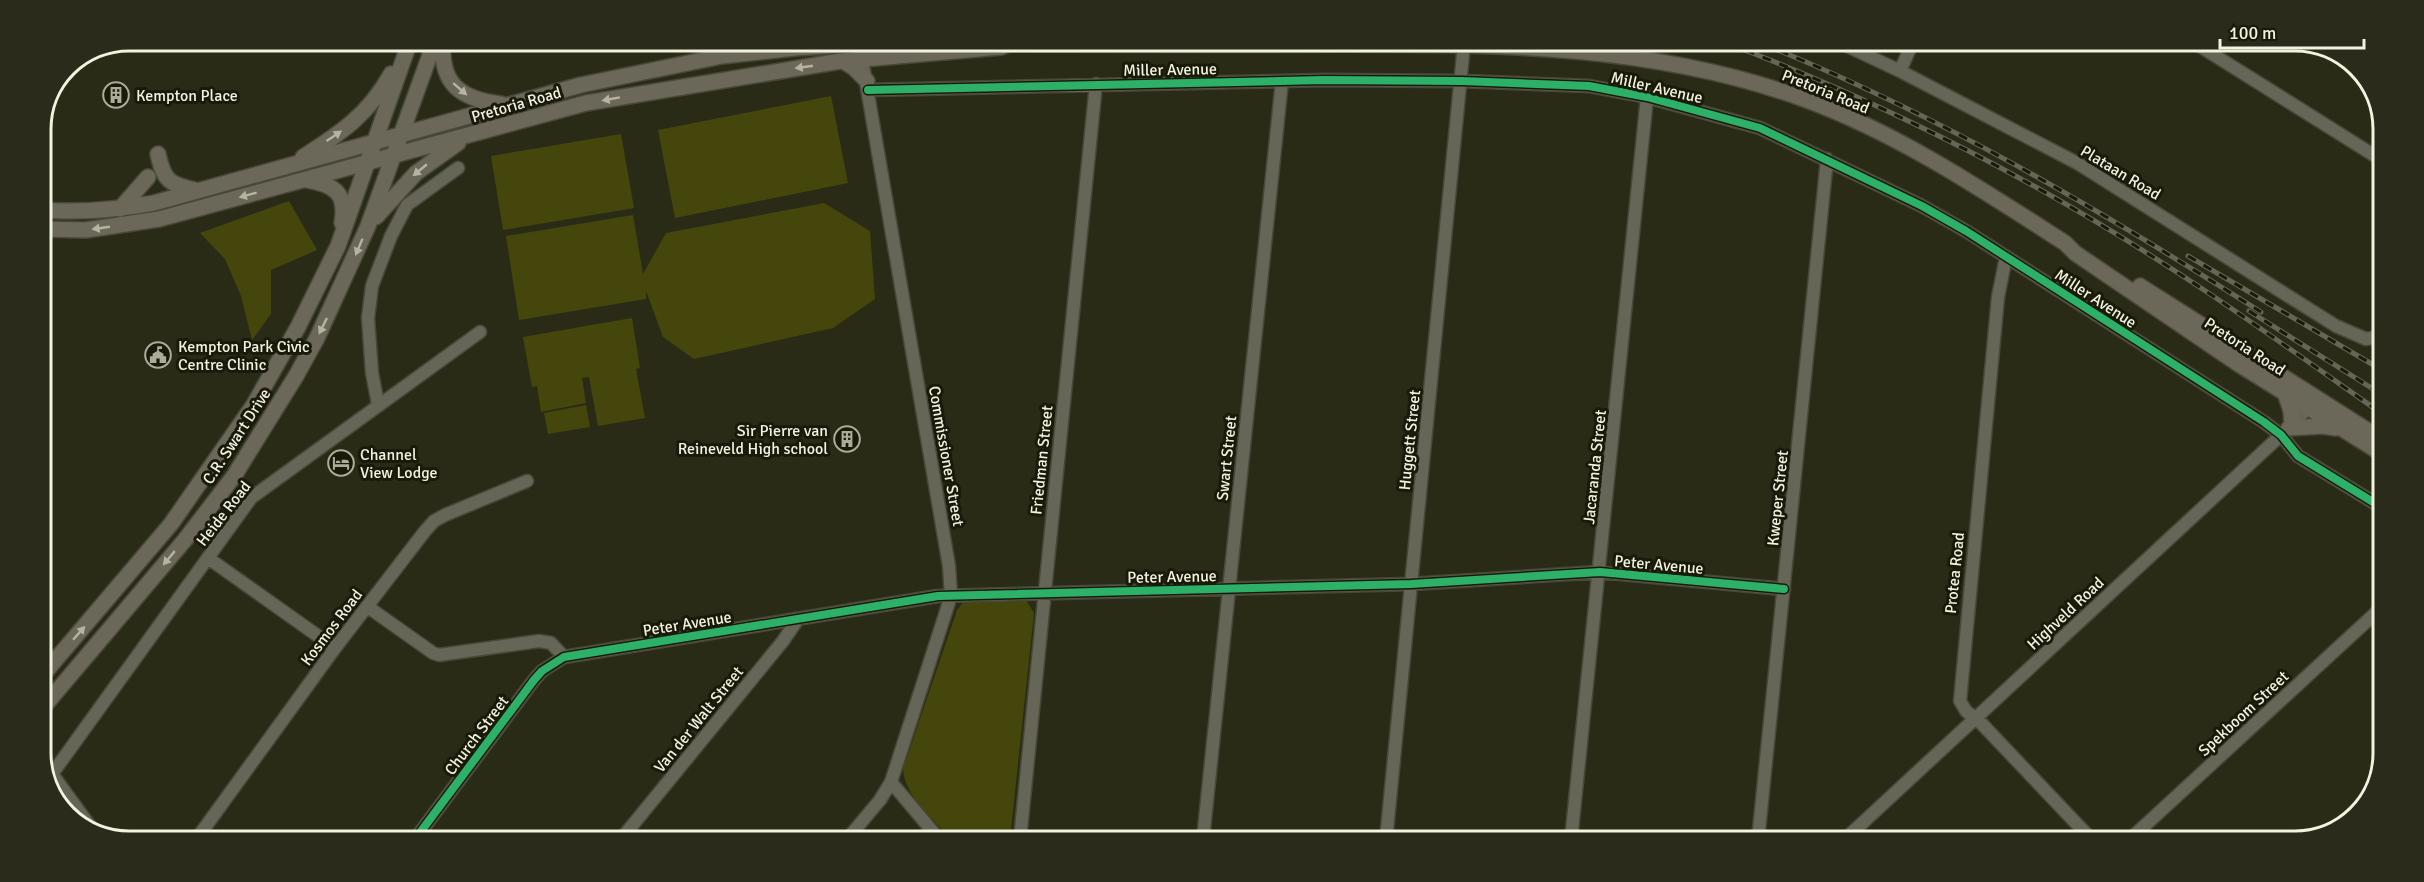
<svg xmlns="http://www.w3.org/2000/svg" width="2424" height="882" font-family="Signika,sans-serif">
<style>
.green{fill:#45460c}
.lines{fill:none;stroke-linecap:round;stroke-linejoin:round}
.minor-casing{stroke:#484839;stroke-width:15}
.major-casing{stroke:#484839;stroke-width:18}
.minor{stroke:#656657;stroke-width:12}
.major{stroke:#6b6759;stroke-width:15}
.rail-casing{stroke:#666657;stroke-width:5}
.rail{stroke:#191a0a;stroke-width:3;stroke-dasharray:9;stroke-linecap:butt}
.cycleway-casing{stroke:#191a0a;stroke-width:11}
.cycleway{stroke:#2db169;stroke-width:8}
.oneway{fill:#b5b4a3}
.labels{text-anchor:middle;stroke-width:6;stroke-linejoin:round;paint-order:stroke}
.street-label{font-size:16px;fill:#f2f3df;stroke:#191a0a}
.poi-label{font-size:16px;fill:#f2f3df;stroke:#191a0a;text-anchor:start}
.rim{fill:none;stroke:#f2f3df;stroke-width:3}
</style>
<rect width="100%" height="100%" fill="#2a2b17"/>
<!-- green -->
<path class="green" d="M831,96l17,87 -173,35 -17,-88z
M621,134l13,74 -131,22 -12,-74z
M289,201l28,49 -46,20v44l-19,26 -11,-44 -16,-37 -25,-26z
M824,203l46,28 5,68 -42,29 -139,31 -31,-22 -17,-46v8l-127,21 -13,-84 127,-21 10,59 23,-41z
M632,318l8,50 -4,1 9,49 -47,8 -9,-49 -7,1 4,25 -45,9 -4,-26 -5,1 -9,-50z
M586,405l4,22 -42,7 -4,-21z
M1019,597l7,3 8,13 -24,226h-59c-18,-21 -46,-42 -48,-70l54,-159 7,-9z"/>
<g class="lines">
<!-- minor casing -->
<g class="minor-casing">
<path id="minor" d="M1843,44l57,27 177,92 259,163 30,13 16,-3
M2198,45l185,116
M1900,71l12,-27
M868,90l456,-10 138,1 127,5 58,11 113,31 162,78 44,25 298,191 17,13 17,21 83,51
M2006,257l-8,40 -38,404 6,10 16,13 111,117
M378,404l-6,-31 -4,-55 4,-32 19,-50 16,-31 51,-37
M208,558l127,90
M368,607l65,46 6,2 100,-14 12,2 13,14
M45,769l7,5 43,59
M52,774l199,-276 229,-166
M891,782l48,57
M198,837l137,-189 90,-117 9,-10 11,-6 82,-34
M416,838l118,-158 8,-9 22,-14 374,-61 473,-12 189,-12 184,17
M622,838l161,-197 15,-22
M848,838l32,-38 11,-18 60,-186 -2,-30 -87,-507v-16
M1020,839l76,-755
M1203,839l79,-758
M1386,840l78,-796
M1571,840l76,-743
M1758,840l69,-681
M1843,841l438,-406 33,-33
M2128,841l252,-232"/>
</g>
<!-- major casing -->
<g class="major-casing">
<path id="major" d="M443,41c-3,44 18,58 58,63
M843,61l11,7 13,13
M158,154c6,27 11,30 37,36
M303,157c38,-24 66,-43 88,-83
M307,180c28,5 40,13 35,43
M120,209l28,-32
M41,210c39,3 74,0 113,-7l427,-118 141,-29 73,-8 89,-6
M376,217l40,-44 42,-30
M41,229l45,1 73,-11 427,-116 255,-42 160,-14 7,-3c112,1 225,0 337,0 155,0 311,1 459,55 93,34 177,90 261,144l10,10 165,112 141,88
M2140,286l241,153
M2285,393l6,18 1,14
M2289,428l34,-2 13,2
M41,677l130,-153 82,-118 16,-28 29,-51 40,-81 72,-205
M41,710l143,-169 50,-65 62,-100 21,-38 51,-112 67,-185"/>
</g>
<!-- minor -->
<use href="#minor" class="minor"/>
<!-- major -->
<use href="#major" class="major"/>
<!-- rail casing -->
<g class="rail-casing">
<path id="rail" d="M1729,44c169,64 332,150 481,250 58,39 114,79 171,119
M1763,44c179,72 335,165 498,268
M2188,256l194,114
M2249,311l132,83"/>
</g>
<!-- rail -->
<use href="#rail" class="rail"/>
<!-- cycleway casing -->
<g class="cycleway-casing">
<path id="cycleway" d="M868,90l456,-10 138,1 127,5 58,11 113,31 162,78 44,25 298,191 17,13 17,21 83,51
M416,838l118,-158 8,-9 22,-14 374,-61 473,-12 189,-12 184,17"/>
</g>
<!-- cycleway -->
<use href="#cycleway" class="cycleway"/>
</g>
<!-- one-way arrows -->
<defs><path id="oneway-solid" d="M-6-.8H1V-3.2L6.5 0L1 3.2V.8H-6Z" transform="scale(1.5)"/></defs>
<g class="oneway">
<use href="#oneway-solid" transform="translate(804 67) rotate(172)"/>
<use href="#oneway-solid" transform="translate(460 89) rotate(41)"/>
<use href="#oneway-solid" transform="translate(611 99) rotate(170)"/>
<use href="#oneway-solid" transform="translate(334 136) rotate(-34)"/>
<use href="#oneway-solid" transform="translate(420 170) rotate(140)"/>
<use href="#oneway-solid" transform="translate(248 195) rotate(165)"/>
<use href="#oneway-solid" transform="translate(101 228) rotate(172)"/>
<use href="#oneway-solid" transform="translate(359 247) rotate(113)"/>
<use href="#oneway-solid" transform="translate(323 326) rotate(116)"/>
<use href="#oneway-solid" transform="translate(169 558) rotate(130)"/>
<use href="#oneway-solid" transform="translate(79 633) rotate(-49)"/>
</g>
<!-- icons -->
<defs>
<g id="building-ring" transform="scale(1.35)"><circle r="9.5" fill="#191a0a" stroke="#acad99" stroke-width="1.5"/><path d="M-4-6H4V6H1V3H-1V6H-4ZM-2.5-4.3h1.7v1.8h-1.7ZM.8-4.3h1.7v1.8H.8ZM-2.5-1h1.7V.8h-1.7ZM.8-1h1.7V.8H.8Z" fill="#acad99"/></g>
<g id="civic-ring" transform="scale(1.35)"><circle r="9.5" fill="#191a0a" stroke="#acad99" stroke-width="1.5"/><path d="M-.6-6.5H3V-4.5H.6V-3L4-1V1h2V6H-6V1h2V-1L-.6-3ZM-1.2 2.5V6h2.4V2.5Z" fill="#acad99"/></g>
<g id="hotel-ring" transform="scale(1.35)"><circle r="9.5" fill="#191a0a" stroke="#acad99" stroke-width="1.5"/><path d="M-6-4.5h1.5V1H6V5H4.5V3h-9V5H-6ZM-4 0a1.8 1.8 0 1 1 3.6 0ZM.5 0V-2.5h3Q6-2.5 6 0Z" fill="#acad99"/></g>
</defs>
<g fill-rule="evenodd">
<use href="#building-ring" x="116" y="95"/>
<use href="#civic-ring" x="158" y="355"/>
<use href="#building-ring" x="847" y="439"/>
<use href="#hotel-ring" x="341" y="463"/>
</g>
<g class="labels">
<!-- street labels -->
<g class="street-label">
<text transform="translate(1170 69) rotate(-1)" y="6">Miller Avenue</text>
<text transform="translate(1657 87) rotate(13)" y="6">Miller Avenue</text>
<text transform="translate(1826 91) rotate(22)" y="6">Pretoria Road</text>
<text transform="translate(516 104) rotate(-16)" y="6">Pretoria Road</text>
<text transform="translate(2121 172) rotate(31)" y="6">Plataan Road</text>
<text transform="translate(2096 298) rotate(33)" y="6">Miller Avenue</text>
<text transform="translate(2245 346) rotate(33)" y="6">Pretoria Road</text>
<text transform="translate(236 436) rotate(-57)" y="6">C.R. Swart Drive</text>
<text transform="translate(1409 440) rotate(-84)" y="6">Huggett Street</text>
<text transform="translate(947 456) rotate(80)" y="6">Commissioner Street</text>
<text transform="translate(1226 458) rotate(-84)" y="6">Swart Street</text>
<text transform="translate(1041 460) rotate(-84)" y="6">Friedman Street</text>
<text transform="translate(1594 467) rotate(-84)" y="6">Jacaranda Street</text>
<text transform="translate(1777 498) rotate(-84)" y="6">Kweper Street</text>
<text transform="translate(223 513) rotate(-52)" y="6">Heide Road</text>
<text transform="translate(1659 564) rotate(5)" y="6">Peter Avenue</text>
<text transform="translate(1954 573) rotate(-84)" y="6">Protea Road</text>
<text transform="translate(1172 576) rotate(-1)" y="6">Peter Avenue</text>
<text transform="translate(2065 613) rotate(-43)" y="6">Highveld Road</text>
<text transform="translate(687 623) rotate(-9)" y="6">Peter Avenue</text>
<text transform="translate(331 627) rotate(-53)" y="6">Kosmos Road</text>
<text transform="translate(2243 713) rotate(-43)" y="6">Spekboom Street</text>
<text transform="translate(698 719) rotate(-51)" y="6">Van der Walt Street</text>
<text transform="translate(476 735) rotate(-53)" y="6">Church Street</text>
</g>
<!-- poi labels -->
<g class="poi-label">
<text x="136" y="101">Kempton Place</text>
<text x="178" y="352">Kempton Park Civic<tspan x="178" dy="18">Centre Clinic</tspan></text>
<text x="828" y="436" text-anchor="end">Sir Pierre van<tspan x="828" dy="18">Reineveld High school</tspan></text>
<text x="360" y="460">Channel<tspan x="360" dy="18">View Lodge</tspan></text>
</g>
</g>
<!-- crop -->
<path d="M0 0H2424V882H0ZM129 51H2295A78 78 0 0 1 2373 129V753A78 78 0 0 1 2295 831H129A78 78 0 0 1 51 753V129A78 78 0 0 1 129 51Z" fill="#2a2b1b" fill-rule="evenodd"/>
<path class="rim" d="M129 51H2295A78 78 0 0 1 2373 129V753A78 78 0 0 1 2295 831H129A78 78 0 0 1 51 753V129A78 78 0 0 1 129 51Z"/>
<!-- scale -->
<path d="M2220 39v9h144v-9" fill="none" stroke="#f2f3df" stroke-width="3"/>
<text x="2229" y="39" font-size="18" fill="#f2f3df" stroke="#191a0a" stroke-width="4.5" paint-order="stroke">100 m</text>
</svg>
